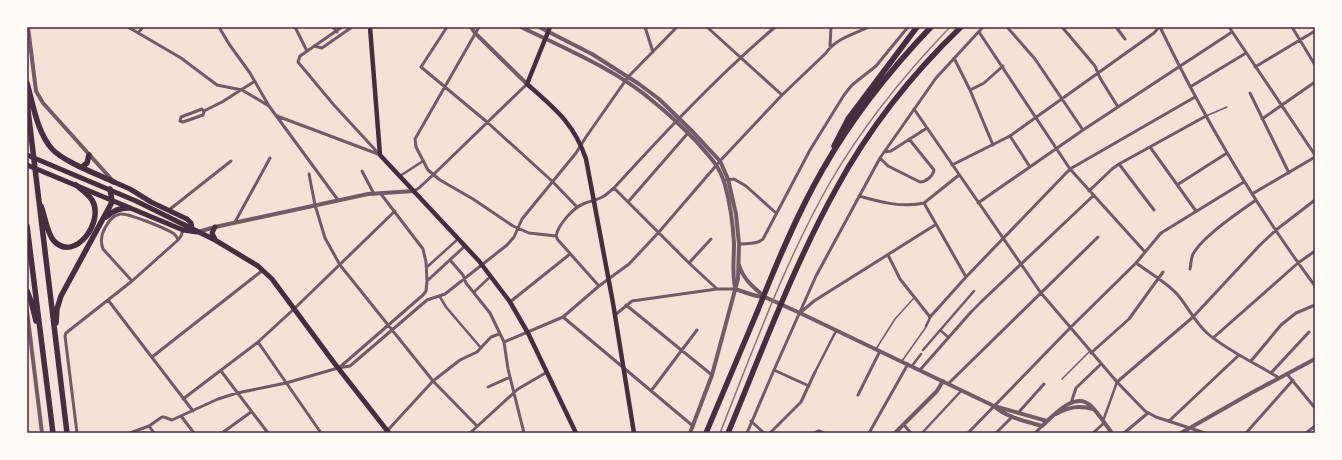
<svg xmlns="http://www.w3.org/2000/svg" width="1342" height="460" font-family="'Roboto Condensed',sans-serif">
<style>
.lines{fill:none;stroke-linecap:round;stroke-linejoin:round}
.service{stroke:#755966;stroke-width:1.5}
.pedestrian{stroke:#755966;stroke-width:2.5}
.minor{stroke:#755966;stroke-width:3}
.tertiary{stroke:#755966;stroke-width:4}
.secondary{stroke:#4a2c40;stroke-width:4.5}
.primary{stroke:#4a2c40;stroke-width:5}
.motorway{stroke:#4a2c40;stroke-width:5.5}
.rail{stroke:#8f747c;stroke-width:1.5}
.neatline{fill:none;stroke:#4a2c40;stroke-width:1.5}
</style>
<rect width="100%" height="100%" fill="#f7e1d7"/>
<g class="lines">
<!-- service -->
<path class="service" d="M1206,116l21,-9
M876,349l19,-30 19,-21
M902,361l24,-34
M1062,379l28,-28"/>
<!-- pedestrian -->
<path class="pedestrian" d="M400,176l23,-15
M427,267l31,-28
M474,292l17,-16
M440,297l6,10 35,41
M971,312l11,-11
M926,326l3,-6 1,-3
M940,330l8,7
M923,350l51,-59
M912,366l9,-12
M815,372l21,-41
M1103,421l14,-39
M922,433l40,-43"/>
<!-- minor -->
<path class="minor" d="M128,27l53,31 36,27 25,5 27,16
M219,27l10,17 21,29 19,33 69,94
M295,27l12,24
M333,27l4,5
M342,27l-42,29 -2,6 35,42 47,51
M447,27l-26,40 66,55 66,60 24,25
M479,27l-64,112 1,8 12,23 12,10 33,19 40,27 16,7 27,3
M645,27l8,25
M707,27l75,68
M1007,27l28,32 48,71
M1062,27l33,39 5,12 18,29
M1116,27l9,12
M1160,27c44,91 95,178 155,259
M1229,27l86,128
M1292,27l23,38
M979,32l91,137 75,83
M138,33l5,-6
M314,46l8,2 30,-21
M830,46l1,-19
M954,58l16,32 23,55
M1255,67l60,-36
M1190,87l56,-34
M970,90l14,-7 19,-17
M1250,93l39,80
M202,109l2,3 -1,3 -20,7 -3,-1 1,-4z
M914,109l127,184 76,89 28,29 11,6 49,16
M204,111l18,-9 33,-21
M277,116l101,38
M1262,119l53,-37
M1010,136l20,31
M1150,147l46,64
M884,152l7,-1 36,-23
M880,158l8,8 32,16c6,0 13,-6 14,-12l-25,-31
M1119,164l35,46
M952,165l58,-29 144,-103 5,-6
M362,171l12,23
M309,174l6,31 10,33 15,27 93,116 44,45
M726,180l8,-1 12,7 30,27
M1177,185l50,-32
M614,188l75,75 28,26
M414,191l5,-3 14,-13 94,-91
M1089,191l23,-22 7,-5 87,-48
M1252,194l63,-37
M859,196c21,6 43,12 65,7l35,-28
M628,202l60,-69
M924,203l42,74
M978,203l105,-73 149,-98
M169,210l62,-49
M235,222l35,-64
M556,236c2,-11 17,-28 27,-32 7,-3 15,-4 21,-8 3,-2 6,-5 10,-8 51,-56 103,-111 161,-161
M556,236l2,4 41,46
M739,244c8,-1 18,1 24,-5l47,-89 34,-55 8,-10 24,-19 32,-39
M888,255l12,24 30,38 36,-40 104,-108 125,-72
M450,260l13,15 3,8 24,30 14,29 4,27 16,64
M689,263l22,-24
M1136,263c14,10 30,19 41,31 11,13 18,28 30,39 19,17 50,31 72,45
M1190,269c1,-5 1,-11 3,-15 10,-18 46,-42 63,-54
M132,281l-29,-32c-3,-8 -2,-14 2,-21 4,-7 7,-12 15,-14 9,-1 44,14 53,19 3,2 4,4 5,7
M427,281l38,-35
M108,300l85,111
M982,301l112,-106
M510,302l60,-48
M626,305l86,70
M801,312l13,-11 121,-76
M615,315l17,-14 85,-12h18
M563,317l130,109
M1213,338l85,-75 17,-12
M258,342l63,91
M504,342l59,-25 36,-31 30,-22 30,-32 61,-71 62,-66 44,-42c9,-14 28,-19 43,-26
M1091,353l38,-34 34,-47
M152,357l111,-87
M1251,361l30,-36 15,-12 19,-8
M340,367l83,-72 3,-4 1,-10 -1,-19 -3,-13 -42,-55
M774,370l35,16
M920,370l51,-58
M221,371l47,62
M1271,373l38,-41
M1287,374l28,34
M1117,382l76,-65 67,-72 16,-15 39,-30
M948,384l150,-147
M488,387l22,-10
M651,391l46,-61
M858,395l22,-44
M183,399l75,-57 37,-34 100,-97
M1071,403l5,-15 25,-24
M1018,413l26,-29
M181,416l13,17
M751,421l13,12
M1169,421l70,-66
M904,425l7,8
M149,426l5,7
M387,431l46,-50 27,-21 17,-8 14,-15 8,-3
M77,433l-12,-97 1,-3 66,-52 46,-41 3,-4 2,-6
M130,433l19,-7 13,-9h2l8,3 46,-21 19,-6 49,-10 52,-15 12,-2 77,-66 18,-6 62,-49 7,-8 8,-18 54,-66 10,-16 42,-60 49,-50
M222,433l29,-21
M470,433l48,-44 29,-17
M747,433l27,-63 42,-94 64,-118 56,-80 47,-51
M770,433l31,-31 14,-30
M814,433l5,-2 5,2
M869,433l39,-69
M968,433l102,-105 66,-65 25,-30 83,-51
M996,433l16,-16
M1035,433l7,-7
M1093,433l11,-10
M1124,433l24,-20
M1246,433l47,-53
M1306,433l9,-7"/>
<!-- tertiary -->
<path class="tertiary" d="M28,27l8,64 7,12 70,78
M471,27l4,6 52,51
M521,27c45,22 96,43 134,76 14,11 27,24 40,37 13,15 24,24 30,45 5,18 8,40 9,59 0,15 -2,29 1,43
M539,27l53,27 47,30 20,15 34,33 27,29 8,18 8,35 3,30 -1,35 -26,96 -22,58
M198,232l17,-5 153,-33 46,-3
M739,265c4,14 15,23 26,32
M735,289l18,6 14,3 33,15 194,93 53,15
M27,311l15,122
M994,406c13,12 32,15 48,20 11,-10 33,-36 49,-20 8,8 14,18 21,27
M1056,414c13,-7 23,-9 37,-5
M895,433l42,-42 6,-10
M1181,433l72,-41 62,-33"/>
<!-- secondary -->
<path class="secondary" d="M370,27l10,128 99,106 31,41 18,31 48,100
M550,27l-23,57c27,24 47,39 59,75l27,144 21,130"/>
<!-- primary -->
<path class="primary" d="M27,155l109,46 79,39 43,26 14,13 63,85 54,69
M27,165l156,65 14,2
M114,182l16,7 21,13 36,17 4,4 1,5
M215,239l-3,-6 3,-6"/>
<!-- motorway -->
<path class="motorway" d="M27,83c6,21 10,49 25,66 12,13 45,25 62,33
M27,102l40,331
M834,146l14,-27 69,-92
M82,167l5,-4 2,-8
M41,206c4,10 6,28 13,35 21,22 51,-20 38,-41 -4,-6 -10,-10 -16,-15
M106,217c8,-7 14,-9 23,-9
M27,226l26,207
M27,291l4,10 5,20
M56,323l1,-14 4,-13 50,-92 1,-3 -2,-12
M706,433c17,-41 35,-82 52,-123 19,-48 39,-96 65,-141 29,-51 67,-99 108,-142
M728,433c34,-82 65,-166 108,-244 32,-59 76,-115 125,-162"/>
<!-- rail -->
<path class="rail" d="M720,433c33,-83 64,-169 108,-247 33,-58 76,-111 122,-159"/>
</g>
<!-- border -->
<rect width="1342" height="460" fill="none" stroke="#fffaf5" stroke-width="56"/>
<rect x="28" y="28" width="1286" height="404" class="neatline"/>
</svg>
